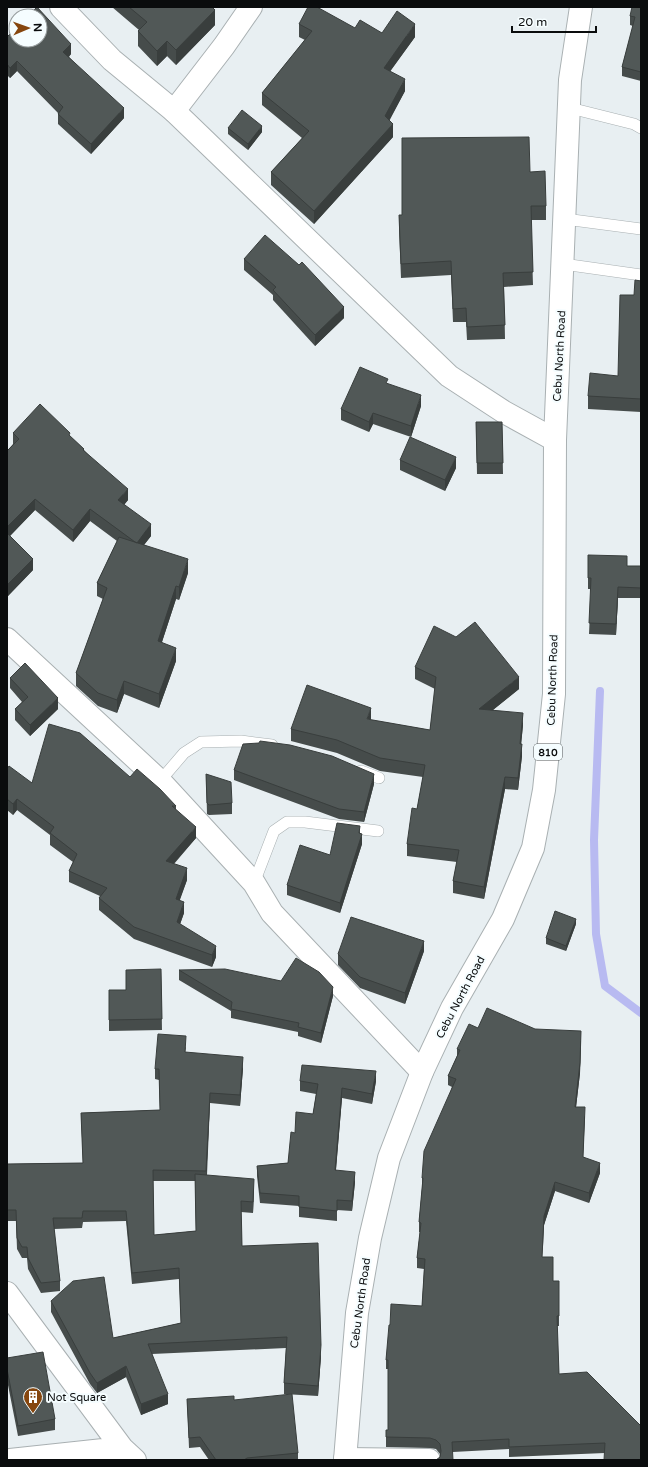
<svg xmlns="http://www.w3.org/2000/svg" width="648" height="1467" font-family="'Varela Round',sans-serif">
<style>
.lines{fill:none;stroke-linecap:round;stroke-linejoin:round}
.stream{stroke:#b8baf1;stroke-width:8}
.service-casing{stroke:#a9b0b2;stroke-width:12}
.minor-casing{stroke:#a9b0b2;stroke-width:24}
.tertiary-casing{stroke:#a9b0b2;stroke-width:24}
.trunk-casing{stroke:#a9b0b2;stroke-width:24}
.service{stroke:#fff;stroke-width:11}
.minor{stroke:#fff;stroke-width:22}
.tertiary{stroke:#fff;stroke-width:22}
.trunk{stroke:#fff;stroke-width:22}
.wall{fill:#464c4b;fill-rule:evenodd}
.shaded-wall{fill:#393e3d}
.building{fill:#515857;stroke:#393e3d}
.labels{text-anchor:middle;stroke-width:4;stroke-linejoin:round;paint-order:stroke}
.shield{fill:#f5fdff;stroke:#505456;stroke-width:1}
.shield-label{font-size:10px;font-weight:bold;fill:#0a0c0d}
.street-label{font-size:11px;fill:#0a0c0d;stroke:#f5fdff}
.poi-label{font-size:11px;fill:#0a0c0d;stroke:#f5fdff;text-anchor:start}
</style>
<rect width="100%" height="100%" fill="#e8eff2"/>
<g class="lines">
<!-- stream -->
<path class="stream" d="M600,691l-6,149 2,94 9,52 36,27"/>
<!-- service casing -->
<g class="service-casing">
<path id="service" d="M570,108l64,16 7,4
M565,219l76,10
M563,264l78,11
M361,771l18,7
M160,781l24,-28 17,-11 40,-1 31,4
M254,883l20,-52 13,-9h18l73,9"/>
</g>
<!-- minor casing -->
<g class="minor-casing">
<path id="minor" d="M174,111l50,-65 27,-39
M7,639l153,142 94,102 18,30 150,159
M7,1293l115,155 13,12
M345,1459l84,1
M10,1460l112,-12"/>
</g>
<!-- tertiary casing -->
<g class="tertiary-casing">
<path id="tertiary" d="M61,7l51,53 62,51 275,265 55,36 51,28"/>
</g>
<!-- trunk casing -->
<g class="trunk-casing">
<path id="trunk" d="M345,1460l12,-147 13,-75 19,-80 33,-86 30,-64 51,-89 30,-71 11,-58 10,-96 1,-254 15,-360 11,-73"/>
</g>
<!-- service -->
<use href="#service" class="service"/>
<!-- minor -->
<use href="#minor" class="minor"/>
<!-- tertiary -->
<use href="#tertiary" class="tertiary"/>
<!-- trunk -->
<use href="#trunk" class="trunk"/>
</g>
<!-- wall -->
<path class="wall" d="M112,7h100l3,18 -39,40 -9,-9 -10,10 -19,-20v-15l1,-1z
M641,7v85h-1l1,-11 -19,-5v-9l11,-41 -3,-1v-9z
M299,24l56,4 27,5 33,4 -25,34 15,20 -16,29 4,17 -79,87 -43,-39v-13l31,-34 -40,-33v-12l43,-53 -6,-3z
M7,37l64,17 -2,3 55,61 -33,36 -33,-30v-11l-41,-42 -7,7 -3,-3z
M228,128l34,4 -14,18 -20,-16z
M530,172l16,34v14h-15l2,65 -29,2 1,52 -38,1 -1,-18h-13l-2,-47 -50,3 -2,-49v-14h3z
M244,259l100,59 -29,28 -42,-46v-5l-29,-25z
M641,281v131l-53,-3v-13l30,-20 16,-81z
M388,384l33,22 -10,31 -38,-13 -4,8 -28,-12v-11z
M476,422h26l1,52h-26z
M13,433l57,3 14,14 44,50 -4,5 27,31 -7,9 44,28 -9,27 -3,-1 -14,43 14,19 -17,47 -35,-14 -7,19 -19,-7 -22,-20v-13l27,-74 -6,-3v-13l20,-42 -27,-20 -17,21 -38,-32 -25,26 23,34 -25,26 -1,-1v-144l6,-7z
M400,460l56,8 -11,23 -45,-21z
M588,555l39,11h14v32h-23l-2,37 -27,-1 2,-45h-3z
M415,667l104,22 -26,21 30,15 -2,19 1,12 -4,34 -13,-1 -21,110 -31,-6v-12l4,-19 -50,-6v-12l10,-35 6,-32 -43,-6 -43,-18 -46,-12v-12l80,-9 59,10 5,-41 -20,-10z
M10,678l48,31 -28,27 -15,-16v-11l7,-7 -12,-14z
M7,769l25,14 98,-6 46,29v4l20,28 -22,26 13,16 -8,21 5,12 -4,11 36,33 -4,10 -78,-28 -35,-29v-12l1,-2 -31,-14v-11l4,-9 -23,-17v-10l-33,-25 -4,5 -6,-5z
M234,770l140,14 -10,38 -25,-3 -105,-39z
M206,774l26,29v11l-23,1 -2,-1z
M360,834l2,10 -22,69 -53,-18v-10z
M576,924l-10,27 -20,-7v-6z
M424,951l-19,53 -45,-16 -22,-23v-11z
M161,969l1,61 -53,1v-41h17z
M179,970l102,11 52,15 -12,47 -23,-7v-4l-67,-14v-7l-52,-31z
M478,1028l57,1 46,12 -1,32 -4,34 9,10 -2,40 17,16 -11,30 -34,-12 -11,34 -2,32 11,24h6v45h-2l2,48 82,52 -36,27 -96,4v-8l-56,3 -13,5v-3l-4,-5 -6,-1 -44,-1v-17h2v-61h-2v-9l4,-35 32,-19 2,-37 -7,-1v-10l3,-26h-1v-10l3,-34v-10l30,-91 -4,-2v-9l9,-20v-7z
M186,1047l-1,5 58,16 -3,38 -30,-3 -3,72 47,14 -1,24 -12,-1 1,34 79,110 -3,40 -34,-2v-11l2,-35 -134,6 16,50 -27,11 -15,-38 -29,16 -7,-9 -39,-72v-11l62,37 68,-15 -2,-44 -47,5 -6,-63 -43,1 -1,6 -28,1 6,52v10l-19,2 -13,-24 -1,-11h-5l-5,-9 -1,-28h-9v-57l76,-1 -2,-50 79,-3 -1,-30 -4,-1v-10zM153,1181h42l1,50 -42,4z
M300,1081h76l-4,23 -30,-6 -6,72 19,12 -3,29 -15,-1v11l-38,-4v-11l-39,-3 -3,-27v-10l31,-3 7,-30 18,-19 3,-20 -16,-3z
M7,1358l48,61v11l-37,6 -11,-56z
M187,1399l47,1 64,53v7h-89l-9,-13 -11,1z"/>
<!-- shaded-wall -->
<path class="shaded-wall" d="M215,10v15l-39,40v-15z
M415,24v13l-31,43v-12z
M167,41v15l-10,10v-15z
M71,44v10l-8,8v-10z
M17,61v10l-7,7v-10z
M405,79v12l-20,38v-13z
M124,108v10l-33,36v-10z
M393,124v13l-79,87v-13z
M262,126v6l-14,18v-6z
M344,307v11l-29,28v-11z
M421,395v11l-10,31v-11z
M373,413v11l-4,8v-10z
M456,457v11l-11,23v-11z
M128,489v11l-10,12v-12z
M35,499v11l-28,29v-12z
M90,509v12l-17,21v-12z
M151,524v12l-15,19v-12z
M33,559v11l-25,26v-12z
M188,559v14l-9,27v-13z
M176,586v13l-18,55v-13z
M618,587v11l-2,37v-11z
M176,648v13l-17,47v-14z
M519,677v12l-40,32v-12z
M124,681v13l-7,19v-13z
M58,698v11l-28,27v-11z
M371,708v12l-4,-1z
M523,713v12l-3,31v-12z
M522,744v12l-4,34v-12z
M374,774v10l-10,38v-10z
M505,777v12l-21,110v-12z
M17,799v11l-4,5v-11z
M360,826v10l-1,-3z
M196,827v11l-30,34v-11z
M362,834v10l-22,69v-10z
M187,868v12l-11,31v-12z
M184,902v11l-7,20v-11z
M576,919v5l-10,27v-5z
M424,941v10l-19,53v-11z
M216,946v11l-4,10v-12z
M333,987v9l-12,47v-10z
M581,1031l-1,42 -5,43v-9z
M243,1057v11l-3,38v-11z
M376,1071v10l-4,23v-10z
M342,1088v10l-7,82v-10z
M210,1093v10l-4,78v-10z
M600,1163v10l-11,30v-10z
M355,1172v10l-3,29v-10z
M254,1179v10l-1,24v-11z
M555,1182v9l-11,34 -2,42 2,-51z
M321,1345v11l-3,40v-10z
M126,1366v11l-29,16v-10z
M168,1394v10l-27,11v-11z"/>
<!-- building -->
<path class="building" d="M37,7l34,37 -8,8 61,56 -33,36 -33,-30 5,-7 -46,-46 -7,7 -3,-4v-27l9,-9v12h24v-24h-12z
M129,7h83l3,3 -39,40 -9,-9 -10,10 -19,-20 9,-9z
M308,7h9l38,21 5,-8 22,13 15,-22 18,13 -31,44 21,11 -20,37 8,8 -79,87 -43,-39 38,-41 -47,-38 50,-62 -13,-7z
M632,7h9v65l-19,-5 13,-50 -5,-1z
M242,110l20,16 -14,18 -20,-16z
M529,137l1,35 15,-1 1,35h-15l2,66 -30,1 2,52 -38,2 -1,-19 -13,1 -2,-48 -50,3 -2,-49h3v-77z
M265,235l34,30 3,-3 42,45 -29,28 -42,-45 3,-3 -32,-28z
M635,280l6,1v118l-53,-3 2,-23 28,3 2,-81h14z
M360,367l28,12 -2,4 35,12 -10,31 -38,-13 -4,9 -28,-13z
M40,404l30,29 -1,2 15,14 -1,1 45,39 -10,11 33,24 -14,19 -2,-1 -45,-33 -17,21 -38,-31 -28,28v-76l12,-12 -6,-6z
M476,422h26l1,41h-26z
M410,437l46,20 -11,23 -45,-20z
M7,533l26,26 -25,25 -1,-1z
M119,537l69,22 -9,28 -3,-1 -18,55 18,7 -17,46 -35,-13 -7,19 -19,-7 -22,-20 31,-85 -10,-5z
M588,555l39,1v10h14v22l-23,-1 -2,37 -27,-1 2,-45h-3z
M475,622l44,55 -40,32 44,4 -3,31h2l-4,34 -13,-1 -21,110 -31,-6 6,-31 -52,-6 5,-36 5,1 8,-44 -45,-7 -43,-18 -46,-11 16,-44 64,23 -4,11 63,11 6,-53 -21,-10 19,-41 22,11z
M25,663l33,35 -28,27 -15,-16 13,-12 -18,-19z
M49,724l31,9 50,44 7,-8 23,20 16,17h-4l24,21 -30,34 21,7 -11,31 8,3 -7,20 39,24 -4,9 -78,-28 -35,-29 8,-10 -38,-17 8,-17 -27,-21 4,-6 -37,-28 -4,5 -6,-5v-30l2,-3 23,17z
M260,741l30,4 42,11 42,18 -10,38 -25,-3 -105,-39 9,-26 16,-1z
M206,774l25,8 1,21 -23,2 -2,-2z
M337,823l23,3 -1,7 3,1 -22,69 -53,-18 13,-40 30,10z
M555,911l21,8 -10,27 -20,-8z
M351,917l73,24 -19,52 -45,-16 -22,-23z
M296,958l23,14 14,15 -12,46 -23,-6 1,-4 -68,-14 1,-7 -53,-32 46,-1 56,12z
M161,969l1,50 -53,1v-30h17v-20z
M487,1008l48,21 46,2 -1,32 -5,44h10l-2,50 17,6 -11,30 -34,-11 -11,34 -2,41h11v24h6v35h-2l2,58 28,-2 54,54v34h-37l1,-17 -96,4v-8l-57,3 1,18h-17l4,-3 1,-6 -1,-7 -4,-4 -6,-2 -44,-1v-7h2v-70h-2l3,-35h1l1,-21 31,2 3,-47 -8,-1 4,-35 -2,-1 4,-44h-1l2,-27 32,-72 -8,-3 12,-26 -3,-1 12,-25 9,4z
M158,1034l28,2 -1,16 58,5 -3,38 -30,-2 -4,78 -53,-1 1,65 42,-4 -1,-57 59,5 -1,23 -12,-1 1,45 76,-3 3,102 -3,41 -34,-3 3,-46 -139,7 20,50 -27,10 -15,-38 -29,17 -7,-10 -39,-72 22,-20 31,-4 9,61 68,-15 -2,-55 -47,5 -6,-62h-43l-1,7h-29l7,63 -19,2 -13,-25 -1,-11h-5l-5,-9 -1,-28h-9v-46l76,-1 -2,-50 79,-3 -1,-41h-4z
M302,1065l74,6 -4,23 -30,-6 -7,82 20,2 -3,29 -15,-1v11l-38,-4v-11l-39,-3 -3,-27 31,-3 3,-31 4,1 1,-21 17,2 5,-30 -18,-3z
M43,1352l12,67 -37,7 -11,-57v-11z
M292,1394l6,59 -51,5 -3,2h-28l-16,-23 -11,1 -2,-39 47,-3v4z"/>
<!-- icons -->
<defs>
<g id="building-pin" transform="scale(1)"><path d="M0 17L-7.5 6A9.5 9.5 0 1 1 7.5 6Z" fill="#86460e" stroke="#f5fdff"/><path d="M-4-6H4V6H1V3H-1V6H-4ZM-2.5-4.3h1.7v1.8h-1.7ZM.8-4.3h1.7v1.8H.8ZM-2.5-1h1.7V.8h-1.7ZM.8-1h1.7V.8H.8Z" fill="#fff"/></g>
</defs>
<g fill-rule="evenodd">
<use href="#building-pin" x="33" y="1397"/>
</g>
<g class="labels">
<!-- shield labels -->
<rect class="shield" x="534" y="744" width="28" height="16" rx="3"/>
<g class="shield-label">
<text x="548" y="756">810</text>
</g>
<!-- street labels -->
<g class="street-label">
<text transform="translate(559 356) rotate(-87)" y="4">Cebu North Road</text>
<text transform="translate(552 680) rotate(-88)" y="4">Cebu North Road</text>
<text transform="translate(460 997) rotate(-62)" y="4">Cebu North Road</text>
<text transform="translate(360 1303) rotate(-82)" y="4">Cebu North Road</text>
</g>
<!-- poi labels -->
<g class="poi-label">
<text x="47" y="1401">Not Square</text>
</g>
</g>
<!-- border -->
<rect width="648" height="1467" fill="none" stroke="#0a0c0d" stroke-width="16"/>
<!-- north arrow -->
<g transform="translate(28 28) rotate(88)"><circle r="19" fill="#f5fdff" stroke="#979d9e"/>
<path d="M0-3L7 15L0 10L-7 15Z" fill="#86460e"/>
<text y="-6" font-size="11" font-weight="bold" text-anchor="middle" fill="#0a0c0d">N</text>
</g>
<!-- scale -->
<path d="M512 26v6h84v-6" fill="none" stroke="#0a0c0d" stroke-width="2"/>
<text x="518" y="26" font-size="12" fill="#0a0c0d" stroke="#f5fdff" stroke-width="3" paint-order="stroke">20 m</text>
</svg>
